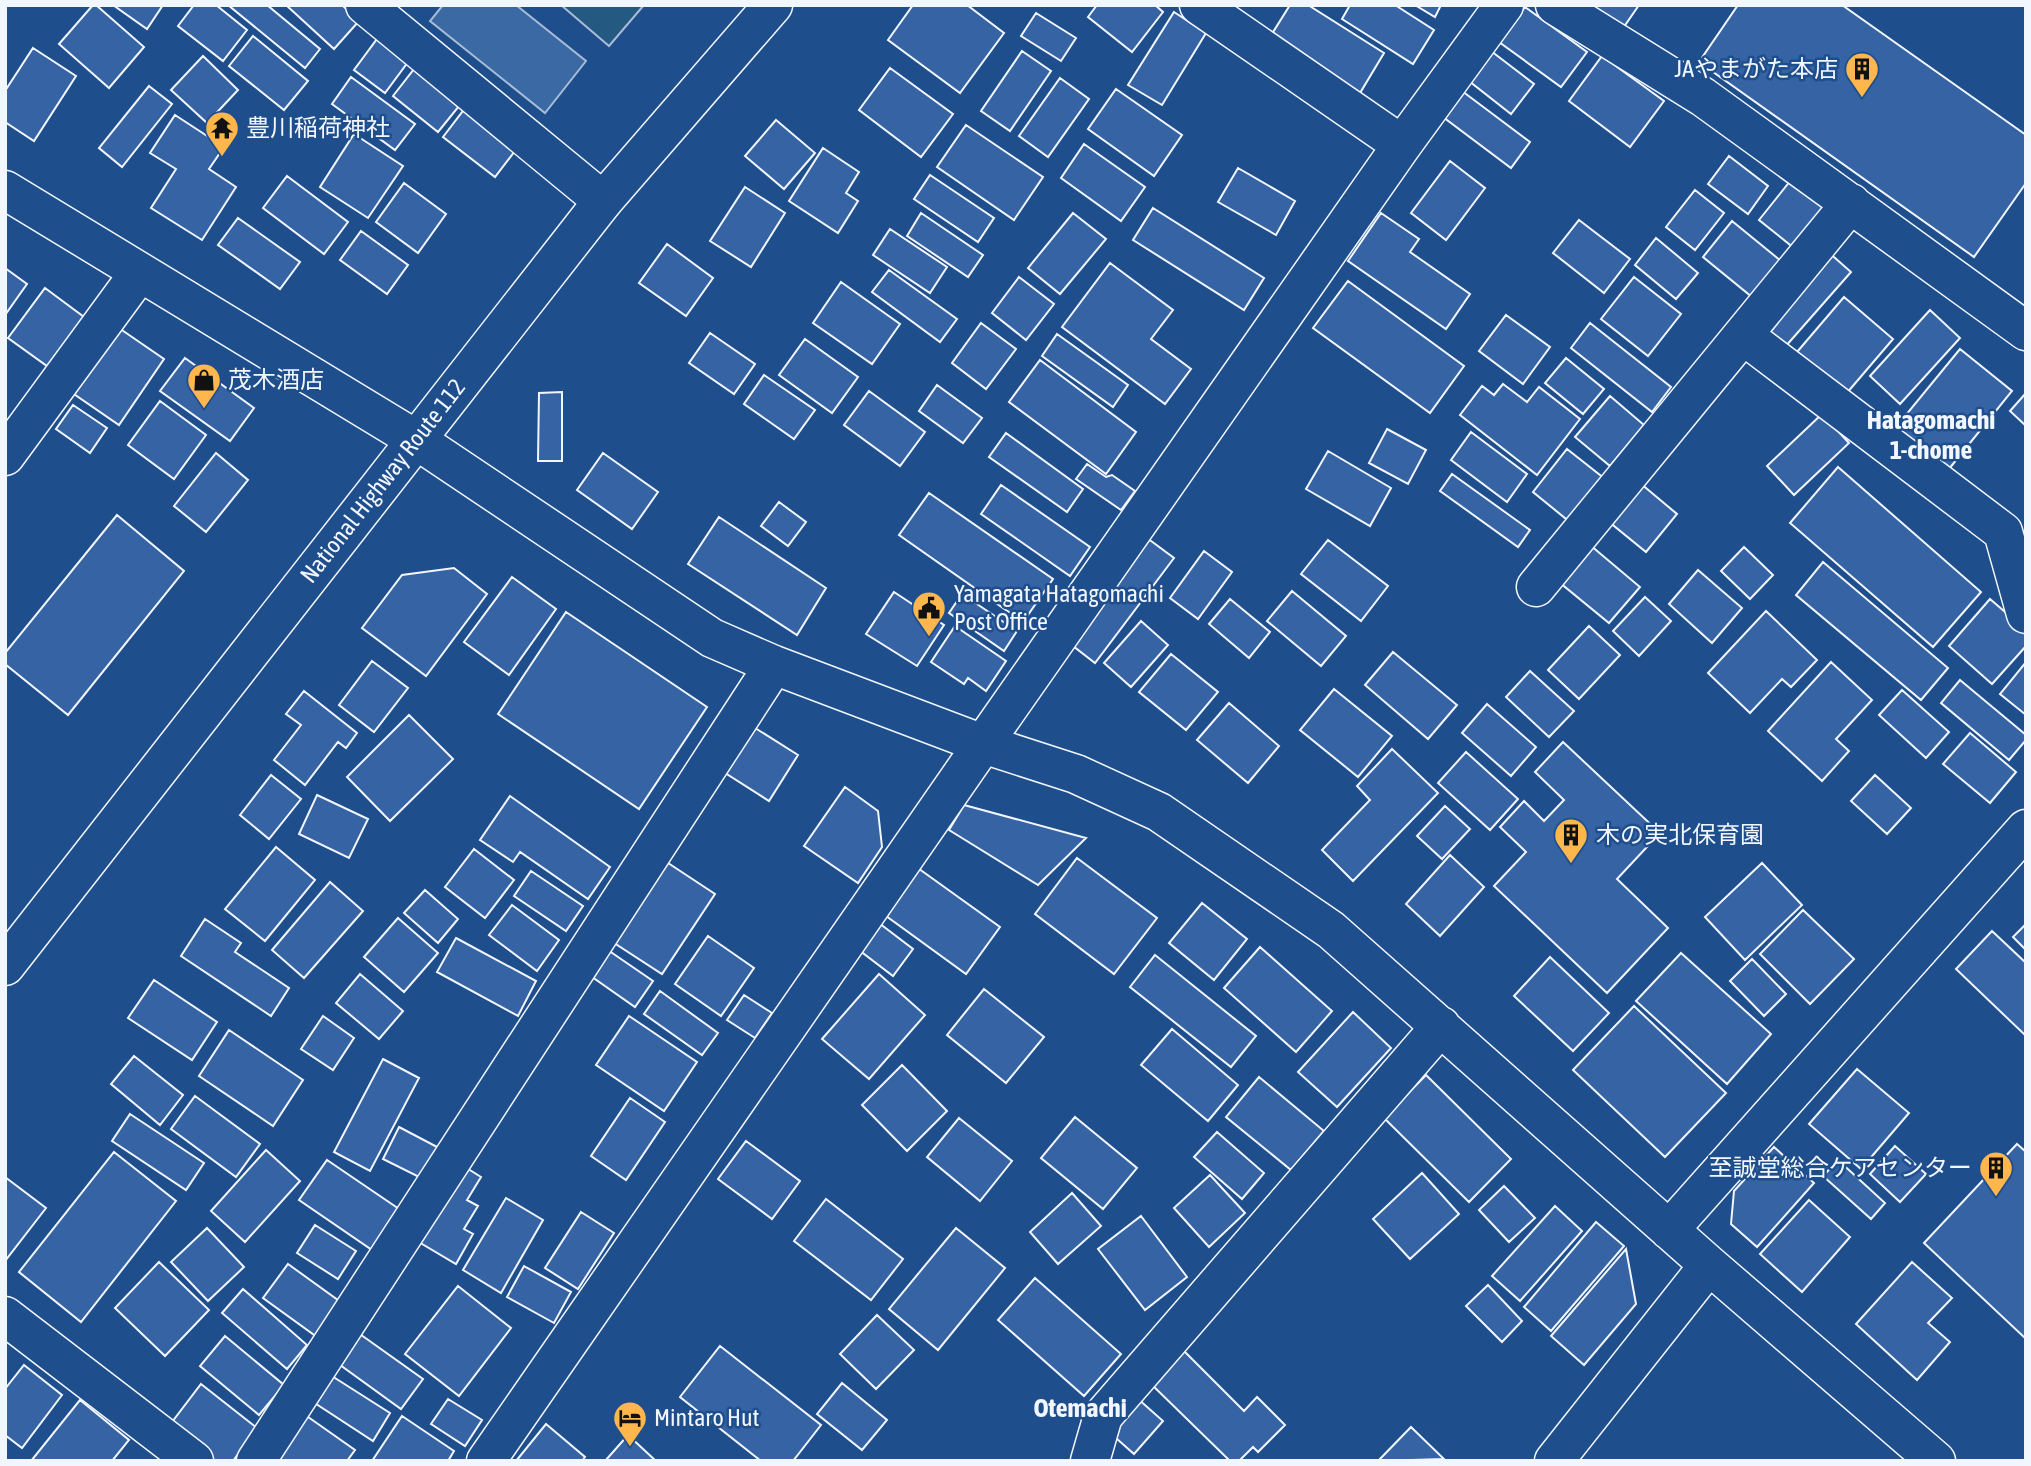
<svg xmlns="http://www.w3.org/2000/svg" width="2031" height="1466" font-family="'Asap Condensed','Noto Sans JP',sans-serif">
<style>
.green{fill:#245a82;stroke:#a8bbd7;stroke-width:2}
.water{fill:#3b69a3;stroke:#a8bbd7;stroke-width:2}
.building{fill:#3563a3;stroke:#f2f6ff;stroke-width:2}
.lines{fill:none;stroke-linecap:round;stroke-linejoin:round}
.minor-casing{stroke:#f2f6ff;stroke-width:41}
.highway-casing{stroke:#f2f6ff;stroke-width:41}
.minor{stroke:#1f4e8c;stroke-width:38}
.highway{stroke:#1f4e8c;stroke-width:38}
.labels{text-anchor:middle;stroke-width:5;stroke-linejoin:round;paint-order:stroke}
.poi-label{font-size:24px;fill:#f2f6ff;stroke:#1f4e8c;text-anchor:start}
.street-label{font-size:24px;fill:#f2f6ff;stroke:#1f4e8c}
.neighbourhood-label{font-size:26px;font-weight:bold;fill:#f2f6ff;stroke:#1f4e8c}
</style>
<rect width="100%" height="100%" fill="#1f4e8c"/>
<!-- green -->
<path class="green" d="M561,5h83l-35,41z"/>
<!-- water -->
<path class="water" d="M443,5h73l70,56 -41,52 -115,-92z"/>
<!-- building -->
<path class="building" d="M93,5h3l48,42 -35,41 -50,-44z
M113,5h50l-16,24z
M194,5h22l31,25 -24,31 -45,-35z
M228,5h39l53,44 -15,19z
M286,5h56l17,16 -25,28z
M913,5h54l37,28 -44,60 -72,-53z
M1097,5h58l8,7 -31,40 -44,-35z
M1290,5h18l76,48 -24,40 -90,-56z
M1350,5h45l39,25 -21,34 -71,-45z
M1415,5h26l-6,12z
M1578,5h61l-20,29z
M1738,5h104l184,130v48l-52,74 -275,-195z
M1525,7l62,45 -26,35 -62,-45z
M1174,12l32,21 -44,72 -34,-20z
M1036,13l40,25 -15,23 -40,-25z
M253,36l55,45 -24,29 -55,-44z
M377,39l31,23 -23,31 -31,-23z
M33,48l43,28 -42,65 -29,-19v-31z
M1022,51l29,20 -41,60 -29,-20z
M1491,51l43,33 -23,30 -42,-33z
M203,56l35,34 -31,33 -36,-33z
M1602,56l62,45 -34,46 -61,-46z
M418,64l46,36 -26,32 -45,-36z
M890,68l63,46 -32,43 -62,-47z
M351,77l64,47 -20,26 -63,-46z
M1060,78l29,21 -41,58 -29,-21z
M149,86l23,18 -50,63 -23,-19z
M1116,89l66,46 -28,41 -66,-47z
M1462,91l68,51 -19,26 -68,-51z
M466,107l52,40 -23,30 -52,-40z
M175,115l49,32 -15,22 27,18 -34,53 -51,-32 25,-39 -26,-16z
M776,120l39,33 -31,36 -39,-33z
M966,125l77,52 -29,43 -77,-53z
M354,134l49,32 -35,52 -48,-31z
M1084,144l61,43 -24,34 -60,-43z
M823,148l36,24 -13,21 12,8 -20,32 -49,-32z
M1729,156l39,30 -20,28 -40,-30z
M1450,161l35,27 -39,52 -35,-27z
M1238,168l57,33 -19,34 -58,-33z
M930,175l64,43 -16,24 -64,-43z
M1795,175l35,29 -36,44 -35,-28z
M287,176l61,46 -24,32 -61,-46z
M404,183l42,31 -28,39 -42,-31z
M745,187l40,26 -34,54 -41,-26z
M1695,190l29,23 -29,37 -29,-23z
M1153,208l111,70 -20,32 -111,-70z
M921,213l62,42 -15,22 -61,-41z
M1073,213l33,26 -46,55 -32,-26z
M1381,213l38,26 -9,13 60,42 -24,35 -98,-68z
M238,218l62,44 -20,27 -62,-44z
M1579,220l51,39 -26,34 -51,-40z
M1732,221l49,40 -29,36 -49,-40z
M890,229l57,38 -17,26 -57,-38z
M361,231l47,34 -21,29 -47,-34z
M1656,238l42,35 -22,26 -41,-34z
M667,244l46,34 -27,38 -47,-33z
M1826,250l25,22 -66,75 -24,-21z
M1110,263l63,47 -22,29 40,30 -26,35 -103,-77z
M5,268l22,16 -22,31z
M889,270l68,49 -17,23 -68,-50z
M1019,277l35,27 -28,36 -34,-27z
M1634,277l47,37 -33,42 -47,-37z
M1348,281l116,85 -34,47 -117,-85z
M841,282l59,42 -28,40 -59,-41z
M45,288l39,29 -37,49 -39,-28z
M1844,297l49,42 -47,55 -49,-42z
M1930,310l30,28 -60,66 -30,-28z
M1506,315l44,32 -27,37 -44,-33z
M981,323l35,26 -30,40 -34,-26z
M1590,323l81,64 -19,25 -81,-64z
M116,326l48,33 -45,66 -48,-33z
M710,333l45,31 -21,30 -45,-31z
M1057,334l71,51 -15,22 -71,-51z
M805,339l53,38 -26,36 -53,-38z
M1960,349l52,42 -63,78 -53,-42z
M185,358l69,50 -24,33 -70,-50z
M1566,358l38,31 -21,25 -38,-31z
M1040,360l96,72 -30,42 -97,-72z
M764,375l51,35 -21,29 -50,-35z
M1503,384l24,18 12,-15 41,32 -43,56 -77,-60 22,-29 12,9z
M937,385l45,33 -19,25 -44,-32z
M869,391l56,41 -25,34 -56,-41z
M562,392v69h-24l1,-68z
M2026,393v33l-16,-15z
M1610,396l34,29 -34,41 -35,-29z
M160,401l46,34 -32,44 -46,-34z
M73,405l34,23 -17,25 -34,-24z
M1822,414l27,29 -55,52 -27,-29z
M1387,429l39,21 -18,34 -39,-21z
M1471,432l56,42 -20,28 -56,-42z
M1006,433l77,56 -16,23 -78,-55z
M1567,449l38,30 -34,44 -38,-31z
M1328,451l63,37 -21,38 -64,-37z
M216,453l32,27 -42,52 -32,-26z
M603,453l55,39 -26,37 -55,-39z
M1087,464l19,13 6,-2 23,16 -14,19 -45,-31z
M1838,467l143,125 -48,55 -143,-124z
M1452,474l78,56 -12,17 -78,-56z
M1640,483l37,31 -31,38 -38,-31z
M1001,485l89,62 -20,29 -89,-62z
M929,493l124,86 -30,43 -124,-87z
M779,502l27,20 -18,24 -27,-20z
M117,515l67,56 -116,144 -63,-51v-11z
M719,517l107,71 -29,47 -109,-71z
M1143,535l31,23 -79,105 -31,-24z
M1328,540l60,46 -27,35 -60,-47z
M1590,545l50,42 -31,36 -50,-41z
M1744,547l29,28 -23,24 -29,-28z
M1204,551l28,21 -34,47 -28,-21z
M1823,562l125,106 -27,32 -125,-105z
M454,568l33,26 -61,82 -64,-48 40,-53z
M1698,570l44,38 -30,35 -43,-39z
M512,577l44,32 -47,66 -45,-33z
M1292,591l54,45 -25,30 -54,-45z
M894,592l50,33 -27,41 -51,-32z
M962,594l55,37 -13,20 -55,-38z
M1645,597l26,24 -32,35 -26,-25z
M1230,599l40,33 -21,26 -40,-34z
M1990,599l36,31v16l-34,38 -43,-38z
M1766,611l51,49 -26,27 -9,-8 -32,34 -42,-40z
M566,612l141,95 -68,102 -141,-95z
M1141,621l27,24 -37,42 -27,-24z
M955,626l51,35 -20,30 -18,-13 -4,6 -33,-22z
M1589,626l31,29 -41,44 -31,-29z
M1393,652l64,53 -29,34 -63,-54z
M1171,654l47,38 -32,38 -47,-38z
M372,661l36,27 -34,44 -35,-27z
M1831,662l41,38 -36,39 13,12 -27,30 -54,-50z
M2026,662v53l-26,-21z
M1530,671l44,40 -25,26 -43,-40z
M1960,680l66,55v5l-17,20 -68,-57z
M1334,689l58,47 -34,41 -58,-47z
M1902,690l47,42 -23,26 -47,-43z
M304,691l53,42 -11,15 -8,-6 -33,43 -31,-25 27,-35 -15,-11z
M1229,703l50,43 -31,37 -51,-43z
M1487,704l49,43 -25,29 -49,-43z
M409,715l44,44 -63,62 -43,-44z
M752,726l46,29 -29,46 -47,-30z
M1970,733l46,39 -26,31 -47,-39z
M1563,742l97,91 -43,46 51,49 -61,65 -113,-107 32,-34 -26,-25 24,-26 20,20 20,-21 -29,-28z
M1392,749l46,44 -85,88 -31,-31 48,-50 -13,-14z
M1466,752l52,47 -28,31 -52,-47z
M271,775l30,24 -32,40 -29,-24z
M1875,775l36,33 -24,26 -36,-33z
M845,787l33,24 4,36 -24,36 -54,-37z
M317,795l51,24 -19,39 -50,-24z
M510,796l100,71 -22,32 -68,-47 -7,10 -33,-22z
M964,805l122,33 -48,47 -89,-55z
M1445,806l25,23 -28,30 -25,-23z
M276,847l39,33 -50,61 -40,-32z
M474,849l40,31 -29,38 -40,-31z
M1450,855l34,32 -44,49 -34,-32z
M1077,858l80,60 -43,56 -79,-60z
M662,859l53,35 -53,80 -54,-35z
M1762,863l40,42 -57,55 -40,-43z
M915,866l85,61 -34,47 -84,-61z
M531,871l52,35 -17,25 -52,-35z
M330,882l33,29 -59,67 -32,-28z
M425,890l33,29 -20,24 -34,-30z
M1202,903l45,36 -33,41 -45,-37z
M512,905l47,35 -22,31 -48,-36z
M1803,910l51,49 -44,45 -50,-50z
M398,918l40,35 -34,39 -40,-35z
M205,919l36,24 -6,9 54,36 -18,28 -90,-60z
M875,920l38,29 -20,27 -38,-29z
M2026,924v26l-13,-13z
M1992,931l34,32v73l-70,-67z
M708,936l46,32 -33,48 -46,-32z
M456,938l80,43 -18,35 -81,-44z
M602,946l51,35 -18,26 -50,-35z
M1260,947l72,64 -36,41 -72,-64z
M1681,953l90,81 -44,50 -91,-83z
M1155,955l101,81 -25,31 -101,-80z
M1550,957l59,56 -36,38 -59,-55z
M1752,959l34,35 -22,22 -34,-35z
M360,974l43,37 -24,28 -43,-36z
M879,974l46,41 -56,64 -47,-40z
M154,980l63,42 -25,38 -64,-42z
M984,989l60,48 -38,46 -59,-48z
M660,991l58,42 -16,22 -58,-41z
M744,995l28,18 -17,25 -28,-18z
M1634,1006l92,87 -61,64 -92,-87z
M1353,1012l38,36 -54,59 -39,-35z
M323,1016l31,22 -21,32 -32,-21z
M629,1016l68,46 -33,49 -68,-46z
M1172,1029l66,56 -30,36 -67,-56z
M229,1030l74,50 -30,46 -74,-50z
M134,1056l49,39 -23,30 -49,-41z
M383,1059l36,19 -49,93 -36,-19z
M902,1065l45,46 -40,40 -45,-46z
M1857,1069l52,44 -48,56 -52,-45z
M1426,1075l85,84 -42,43 -85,-84z
M1259,1077l65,54 -33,39 -65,-53z
M195,1096l65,48 -24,33 -65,-48z
M630,1098l35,24 -39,58 -35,-24z
M130,1114l74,49 -18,27 -74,-49z
M1075,1117l62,51 -34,41 -62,-51z
M959,1118l53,43 -32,40 -53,-44z
M399,1127l40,21 -16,31 -40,-20z
M1217,1132l47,41 -22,26 -48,-42z
M746,1141l54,40 -28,38 -54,-40z
M2017,1144l9,8v187l-102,-96z
M1895,1146l31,28 -26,28 -30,-28z
M1774,1147l40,36 -57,64 -26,-23 3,-33z
M266,1150l34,31 -55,61 -34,-31z
M114,1152l62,49 -95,121 -62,-50z
M327,1160l75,51 -27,41 -76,-52z
M1838,1160l47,43 -14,16 -48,-43z
M457,1162l24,15 -14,23 11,6 -14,23 9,5 -17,30 -44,-26z
M1422,1173l37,41 -49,45 -37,-40z
M1210,1175l35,38 -36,34 -35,-39z
M5,1177l41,31 -41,53z
M1504,1186l31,32 -26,24 -30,-32z
M1072,1193l29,33 -43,38 -28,-32z
M506,1198l37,22 -42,73 -38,-23z
M826,1199l77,60 -32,41 -77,-59z
M1809,1200l41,37 -48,55 -42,-38z
M1555,1206l27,25 -62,70 -28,-25z
M581,1212l33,21 -36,56 -33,-21z
M1141,1216l46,61 -42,33 -47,-61z
M1596,1222l28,24 -73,85 -27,-24z
M315,1225l41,26 -18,28 -41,-26z
M207,1228l37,39 -36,34 -37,-39z
M956,1228l49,40 -67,82 -49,-41z
M1626,1249l10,55 -52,61 -33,-29z
M159,1262l50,48 -44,46 -50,-48z
M1912,1262l40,36 -24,25 22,19 -33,38 -61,-56z
M288,1264l54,39 -25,34 -54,-39z
M524,1266l47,26 -17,31 -47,-26z
M1035,1278l86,76 -37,42 -86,-76z
M1488,1285l34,36 -20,21 -36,-36z
M458,1286l53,42 -52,68 -54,-42z
M243,1289l64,56 -20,24 -65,-56z
M877,1315l37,35 -38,39 -36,-35z
M357,1332l66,47 -22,30 -65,-47z
M225,1336l59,49 -25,30 -59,-49z
M720,1346l101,79 -28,36h-32l-81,-64z
M1182,1349l62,62 13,-14 28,28 -27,27 -5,-5 -14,14h-9l-81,-79z
M24,1365l38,30 -40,53 -17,-13v-46z
M324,1371l66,42 -17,28 -66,-43z
M842,1383l45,37 -25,30 -45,-36z
M201,1384l56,44 -24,33h-18l-46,-35z
M1137,1398l26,23 -29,33 -26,-23z
M448,1399l34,21 -17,26 -34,-22z
M80,1400l49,40 -17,21h-81z
M301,1412l54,38 -8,11h-79z
M402,1416l52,35 -6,10h-76z
M546,1424l39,33 -3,4h-66z
M1411,1427l33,32 -66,2z
M628,1435l28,26h-51z"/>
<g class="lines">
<!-- minor casing -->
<g class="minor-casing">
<path id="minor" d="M365,5l238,196
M1199,5l203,140
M1555,5l148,92 323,234
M5,190l410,249 297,199 62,27 209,79 93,30 83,38 172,118 378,335 227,196
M1743,335l260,197 23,82
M5,456l135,-184
M1536,587l315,-384
M1669,1230l357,-401
M5,1316l189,145
M256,1461l518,-796
M486,1461l497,-717 419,-599 102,-140
M1090,1461l13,-45 338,-390
M1554,1461l155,-196"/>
</g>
<!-- highway casing -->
<g class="highway-casing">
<path id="highway" d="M5,966l598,-765 170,-196"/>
</g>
<!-- minor -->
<use href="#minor" class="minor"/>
<!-- highway -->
<use href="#highway" class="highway"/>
</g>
<!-- icons -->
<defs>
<g id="building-pin" transform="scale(1.75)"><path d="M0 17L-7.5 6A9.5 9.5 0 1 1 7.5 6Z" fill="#ffb74d" stroke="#1f4e8c"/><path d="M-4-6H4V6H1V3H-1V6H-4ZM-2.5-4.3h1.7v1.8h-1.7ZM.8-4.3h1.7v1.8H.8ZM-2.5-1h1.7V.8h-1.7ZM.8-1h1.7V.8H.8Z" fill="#111"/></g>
<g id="temple-pin" transform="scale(1.75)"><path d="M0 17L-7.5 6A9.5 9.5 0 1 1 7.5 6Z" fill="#ffb74d" stroke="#1f4e8c"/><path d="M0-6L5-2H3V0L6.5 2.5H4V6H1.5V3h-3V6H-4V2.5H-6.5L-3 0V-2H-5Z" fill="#111"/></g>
<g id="shop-pin" transform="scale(1.75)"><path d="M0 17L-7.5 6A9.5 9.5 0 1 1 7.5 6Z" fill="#ffb74d" stroke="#1f4e8c"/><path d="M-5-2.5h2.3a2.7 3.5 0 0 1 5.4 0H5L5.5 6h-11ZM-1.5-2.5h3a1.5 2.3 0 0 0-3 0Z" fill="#111"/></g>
<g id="civic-pin" transform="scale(1.75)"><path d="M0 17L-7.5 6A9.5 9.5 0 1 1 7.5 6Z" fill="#ffb74d" stroke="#1f4e8c"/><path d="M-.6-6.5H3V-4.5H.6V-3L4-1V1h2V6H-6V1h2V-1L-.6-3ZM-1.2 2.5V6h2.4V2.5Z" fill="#111"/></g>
<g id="hotel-pin" transform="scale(1.75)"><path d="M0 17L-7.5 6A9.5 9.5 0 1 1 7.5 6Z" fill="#ffb74d" stroke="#1f4e8c"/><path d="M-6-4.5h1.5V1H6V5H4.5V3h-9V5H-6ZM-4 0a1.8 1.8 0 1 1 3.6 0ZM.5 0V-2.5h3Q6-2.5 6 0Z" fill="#111"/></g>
</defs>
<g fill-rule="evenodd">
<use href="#building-pin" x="1862" y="69"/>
<use href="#temple-pin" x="222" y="128"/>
<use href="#shop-pin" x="204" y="380"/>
<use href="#civic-pin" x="929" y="608"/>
<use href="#building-pin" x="1571" y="835"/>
<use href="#building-pin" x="1996" y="1168"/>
<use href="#hotel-pin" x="630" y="1418"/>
</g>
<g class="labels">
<!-- poi labels -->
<g class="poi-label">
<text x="1838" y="77" text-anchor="end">JAやまがた本店</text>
<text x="246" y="136">豊川稲荷神社</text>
<text x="228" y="388">茂木酒店</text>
<text x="954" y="602">Yamagata Hatagomachi<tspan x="954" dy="28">Post Office</tspan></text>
<text x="1596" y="843">木の実北保育園</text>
<text x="1972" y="1176" text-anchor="end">至誠堂総合ケアセンター</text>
<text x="654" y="1426">Mintaro Hut</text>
</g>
<!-- street labels -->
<g class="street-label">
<text transform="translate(383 481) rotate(-52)" y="8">National Highway Route 112</text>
</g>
<!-- neighbourhood labels -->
<g class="neighbourhood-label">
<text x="1931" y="429">Hatagomachi<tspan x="1931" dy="30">1-chome</tspan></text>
<text x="1080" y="1417">Otemachi</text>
</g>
</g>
<!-- border -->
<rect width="2031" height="1466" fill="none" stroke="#f2f6ff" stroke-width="14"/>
</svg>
